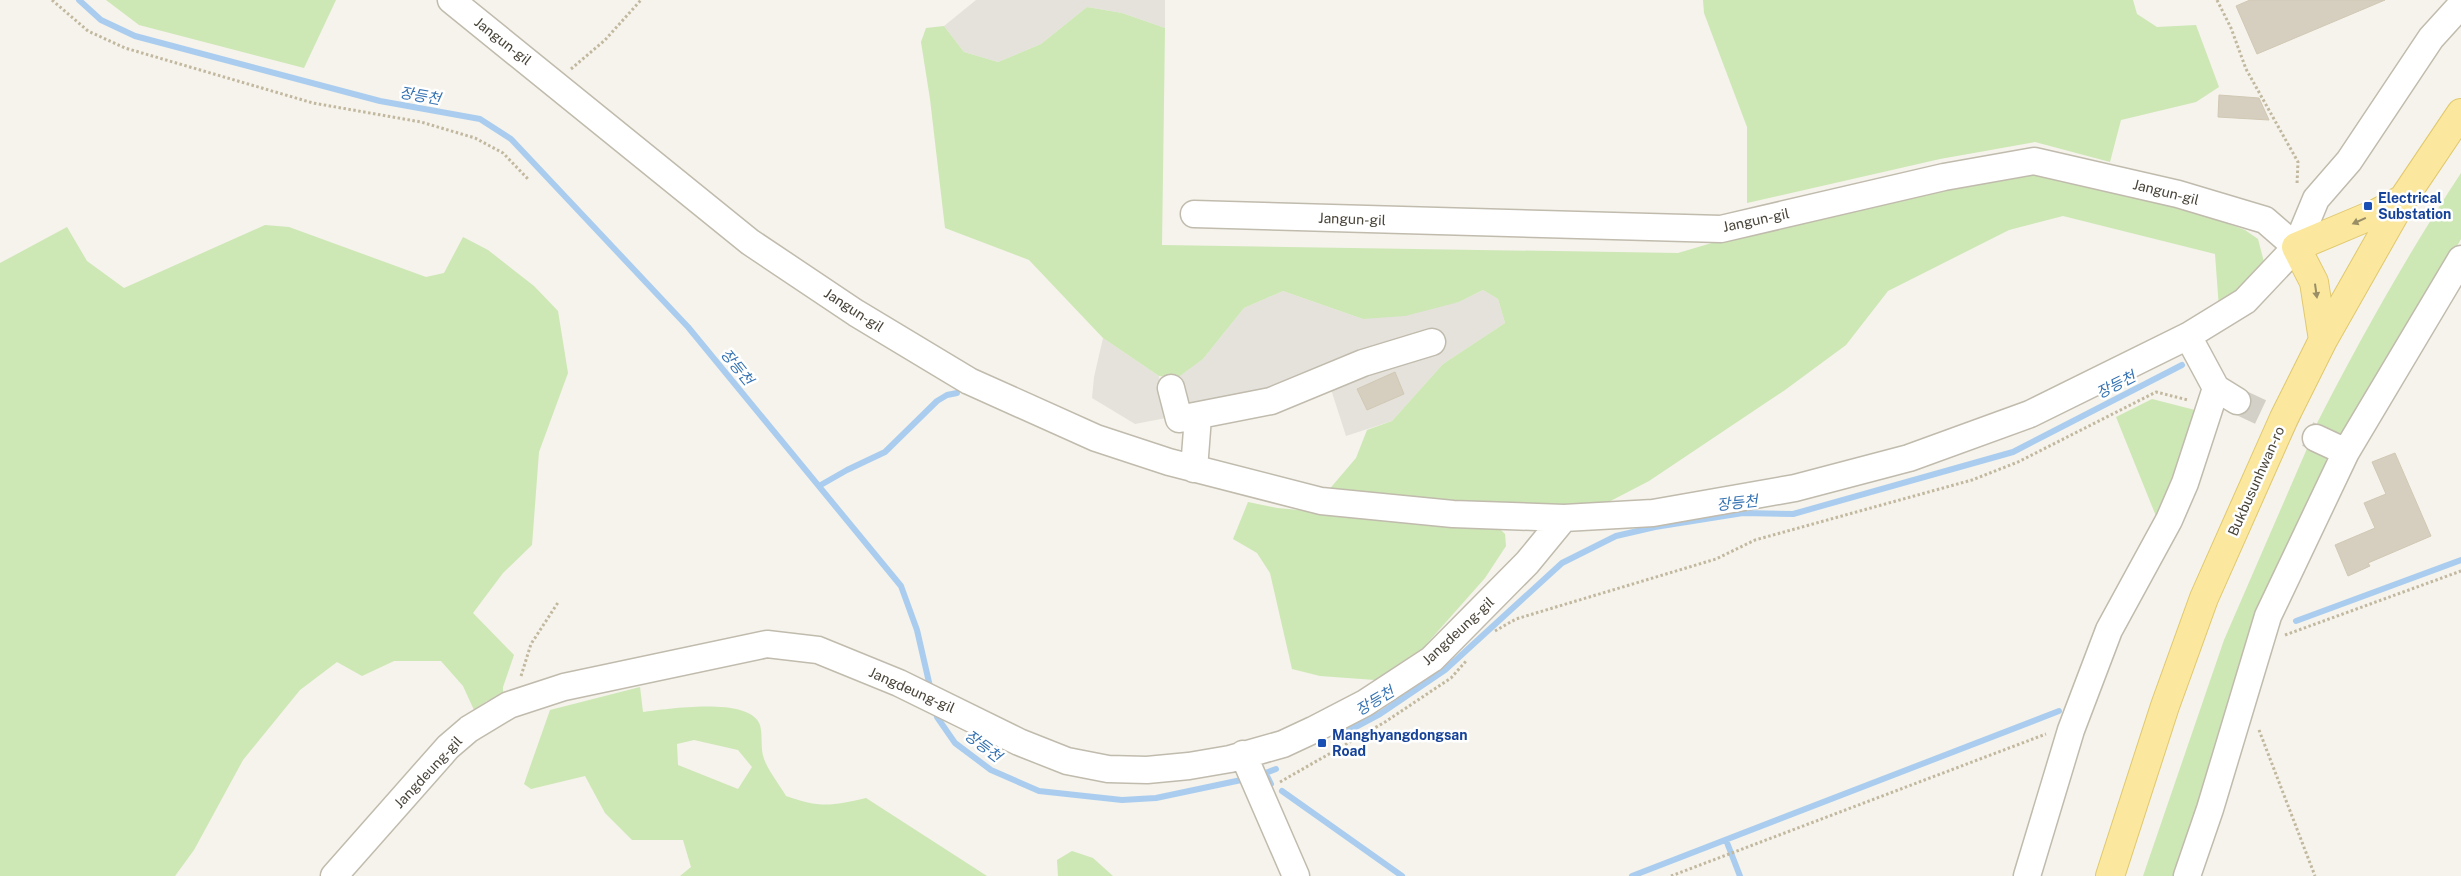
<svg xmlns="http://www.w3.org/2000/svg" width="2461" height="876" font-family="'Public Sans','Noto Sans KR',sans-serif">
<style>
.industrial{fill:#e5e2dc}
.green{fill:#cde7b5;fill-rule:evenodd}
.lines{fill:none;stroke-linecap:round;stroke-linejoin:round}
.stream{stroke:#aacdef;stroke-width:6}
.building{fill:#d6cfc0;stroke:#d1c8b4}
.minor-tunnel{stroke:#d3d0c7;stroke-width:26;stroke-dasharray:26 13;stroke-linecap:butt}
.minor-casing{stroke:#c0bbad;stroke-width:29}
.major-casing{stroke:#e0c86d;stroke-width:30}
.path{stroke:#c2b89f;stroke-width:3;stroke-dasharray:2.5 2.5;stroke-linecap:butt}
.minor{stroke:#fff;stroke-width:26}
.major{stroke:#fbe89e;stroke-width:28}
.oneway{fill:#998e66}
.transit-dot{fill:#1a4fb4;stroke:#fff;stroke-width:2}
.labels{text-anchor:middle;stroke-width:5;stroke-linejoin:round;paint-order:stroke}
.street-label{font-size:14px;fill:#494439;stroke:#fff}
.transit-label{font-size:14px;font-weight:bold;fill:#164399;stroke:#fff;text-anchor:start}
.water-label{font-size:15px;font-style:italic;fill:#3472b2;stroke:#fff}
</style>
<rect width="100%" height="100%" fill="#f5f3eb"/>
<!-- industrial -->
<path class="industrial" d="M976,0h189v28l-43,-15 -35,-6 -46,37 -43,18 -34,-10 -20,-26z
M1483,290l15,9 7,24 -62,41 -51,57 -46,15 -20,-62 -140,36 -10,-32 27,-19 41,-51 39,-17 80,28 96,-17z
M1103,338l56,38 7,42 -31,6 -43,-26 2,-21z"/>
<!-- green -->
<path class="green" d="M106,0h230l-32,68 -165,-43z
M1703,0h430l4,14 20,13 39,-2 23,62 -23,15 -75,18 -11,42 -75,-20 -95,17 -193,44v-76l-43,-114z
M1087,7l35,6 43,15 -3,217 516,8 44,-13 224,-52 88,-16 141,32 70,26 13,9 6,23 -4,14 -41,32 -4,-54 -152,-38 -54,14 -121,61 -42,54 -61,45 -136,91 -52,27 -33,4 -237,-20 29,-34 11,-28 25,-9 51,-57 62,-41 -7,-24 -15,-9 -24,12 -54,14 -42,3 -80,-28 -39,17 -41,51 -26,19 -18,-2 -56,-38 -74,-78 -84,-32 -15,-129 -9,-57 5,-14 18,-2 20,26 34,10 43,-18z
M2461,173v66l-106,188 -20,10 -21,-8c45,-88 93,-174 147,-256z
M265,225l24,2 137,50 18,-4 19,-36 25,13 46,36 24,25 10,62 -29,79 -7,93 -29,28 -30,40 41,42 -11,32v8l-16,6 -13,9 -11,-24 -22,-25h-47l-32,15 -25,-14 -37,28 -57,70 -49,90 -19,26h-175v-613l67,-36 20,34 37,27z
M2152,399l43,11 5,7 -40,109 -44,-109z
M2309,444l17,11 3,18 -149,403h-37l81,-236z
M1248,502l29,6 222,20 6,6 1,12 -21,32 -62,70 -48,32 -55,-4 -28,-7 -22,-96 -13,-20 -24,-14z
M640,687l3,25c24,-3 107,-16 117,13 3,11 0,23 4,34 5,13 15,25 22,37 33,12 46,10 80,2l121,78h-307l11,-9 -8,-27h-51l-27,-27 -20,-37 -54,13 -7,-5 26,-74zM694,740l44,10 14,17 -14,22 -60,-24 -1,-21z
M1072,851l21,7 20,18h-55l-1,-16z"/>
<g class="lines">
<!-- stream -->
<path class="stream" d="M79,0l22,20 34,16 245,65 100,18 31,20 177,188 213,259 16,44 14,61
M819,486l28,-16 38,-18 52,-51 10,-6 10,-2
M2296,621l165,-61
M935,708l2,9 18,26 36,27 48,21 83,9 34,-2 90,-19
M1335,738l45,-24 65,-44 117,-107 54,-27 39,-9 88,-14 50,1 220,-62 169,-87
M1266,774l5,10
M1258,776l18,-7
M1282,791l120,85
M1726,840l14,36
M1632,876l427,-165"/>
</g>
<!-- building -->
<path class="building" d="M2250,0h135l-128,54 -21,-48z
M2219,95l40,3 10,22 -51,-3z
M1395,372l9,22 -37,16 -10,-21z
M2395,453l36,83 -63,27 2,3 -22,10 -13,-31 40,-17 -11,-25 22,-9 -14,-32z"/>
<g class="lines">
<!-- minor-tunnel -->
<path class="minor-tunnel" d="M2237,401l79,37"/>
<!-- minor casing -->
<g class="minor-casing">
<path id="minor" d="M451,0l299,242 106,71 113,68 127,57 73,24 152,39 132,13 111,4 89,-5 142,-25 114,-30 121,-44 158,-78 57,-35 51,-54 20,-48 33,-38 82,-123 30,-33
M1194,214l527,15 223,-52 90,-16 144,33 87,26 31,27
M2188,336l28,52 21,13
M1171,388l8,31 92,-18 92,-38 69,-21
M2316,438l30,14
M1194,469l4,-52
M1243,754l53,122
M334,876l114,-129 21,-18 40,-24 55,-18 203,-43 51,6 81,33 120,59 48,19 41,8 39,1 42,-4 41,-7 53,-15 30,-14 52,-27 67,-44 95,-96 37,-45
M2027,876l44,-146 38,-100 60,-110 16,-37 31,-95
M2187,876l23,-67 58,-193 78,-164 115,-193"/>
</g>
<!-- major casing -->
<g class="major-casing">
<path id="major" d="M2323,340l-9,-58 -18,-35 81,-34 26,-14
M2110,876l55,-170 39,-108 80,-180 39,-78 80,-141 58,-86"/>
</g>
<!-- path -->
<path class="path" d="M52,0l36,31 37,17 188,55 108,19 54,16 28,15 25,26
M2217,0l14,28 15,41 52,93 -1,22
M571,69l34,-29 36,-40
M1495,631l21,-12 200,-60 39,-19 217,-60 46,-18 138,-70 32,8
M2285,635l176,-64
M521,676l10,-32 28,-43
M2259,730l56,146
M1280,782l105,-60 66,-44 16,-18
M1671,876l375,-142"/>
<!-- minor -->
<use href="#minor" class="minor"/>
<!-- major -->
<use href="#major" class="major"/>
</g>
<!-- one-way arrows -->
<defs><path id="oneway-solid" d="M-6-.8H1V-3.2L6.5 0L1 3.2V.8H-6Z" transform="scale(1.25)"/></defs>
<g class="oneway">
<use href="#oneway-solid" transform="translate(2359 221) rotate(156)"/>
<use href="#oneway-solid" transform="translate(2316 291) rotate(82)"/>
</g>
<!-- markers -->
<g class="transit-dot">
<rect x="2363" y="201" width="10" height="10" rx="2.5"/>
<rect x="1317" y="738" width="10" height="10" rx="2.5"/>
</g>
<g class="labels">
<!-- street labels -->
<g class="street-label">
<text transform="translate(503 41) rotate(38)" y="5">Jangun-gil</text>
<text transform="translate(2166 192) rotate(14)" y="5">Jangun-gil</text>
<text transform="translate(1352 219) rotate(2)" y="5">Jangun-gil</text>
<text transform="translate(1756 220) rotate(-12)" y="5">Jangun-gil</text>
<text transform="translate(854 310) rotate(33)" y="5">Jangun-gil</text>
<text transform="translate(2256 481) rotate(-66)" y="5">Bukbusunhwan-ro</text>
<text transform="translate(1458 631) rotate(-43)" y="5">Jangdeung-gil</text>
<text transform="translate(912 690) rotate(24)" y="5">Jangdeung-gil</text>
<text transform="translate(428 772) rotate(-47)" y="5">Jangdeung-gil</text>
</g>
<!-- transit labels -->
<g class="transit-label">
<text x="2378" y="203">Electrical<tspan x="2378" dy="16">Substation</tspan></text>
<text x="1332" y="740">Manghyangdongsan<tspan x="1332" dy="16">Road</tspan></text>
</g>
<!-- water labels -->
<g class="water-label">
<text transform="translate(420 96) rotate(10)" y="5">장등천</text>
<text transform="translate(737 367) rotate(51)" y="5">장등천</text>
<text transform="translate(2116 385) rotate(-27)" y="5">장등천</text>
<text transform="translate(1737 503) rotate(-6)" y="5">장등천</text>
<text transform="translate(1375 701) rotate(-31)" y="5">장등천</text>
<text transform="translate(983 746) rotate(37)" y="5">장등천</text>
</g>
</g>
</svg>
